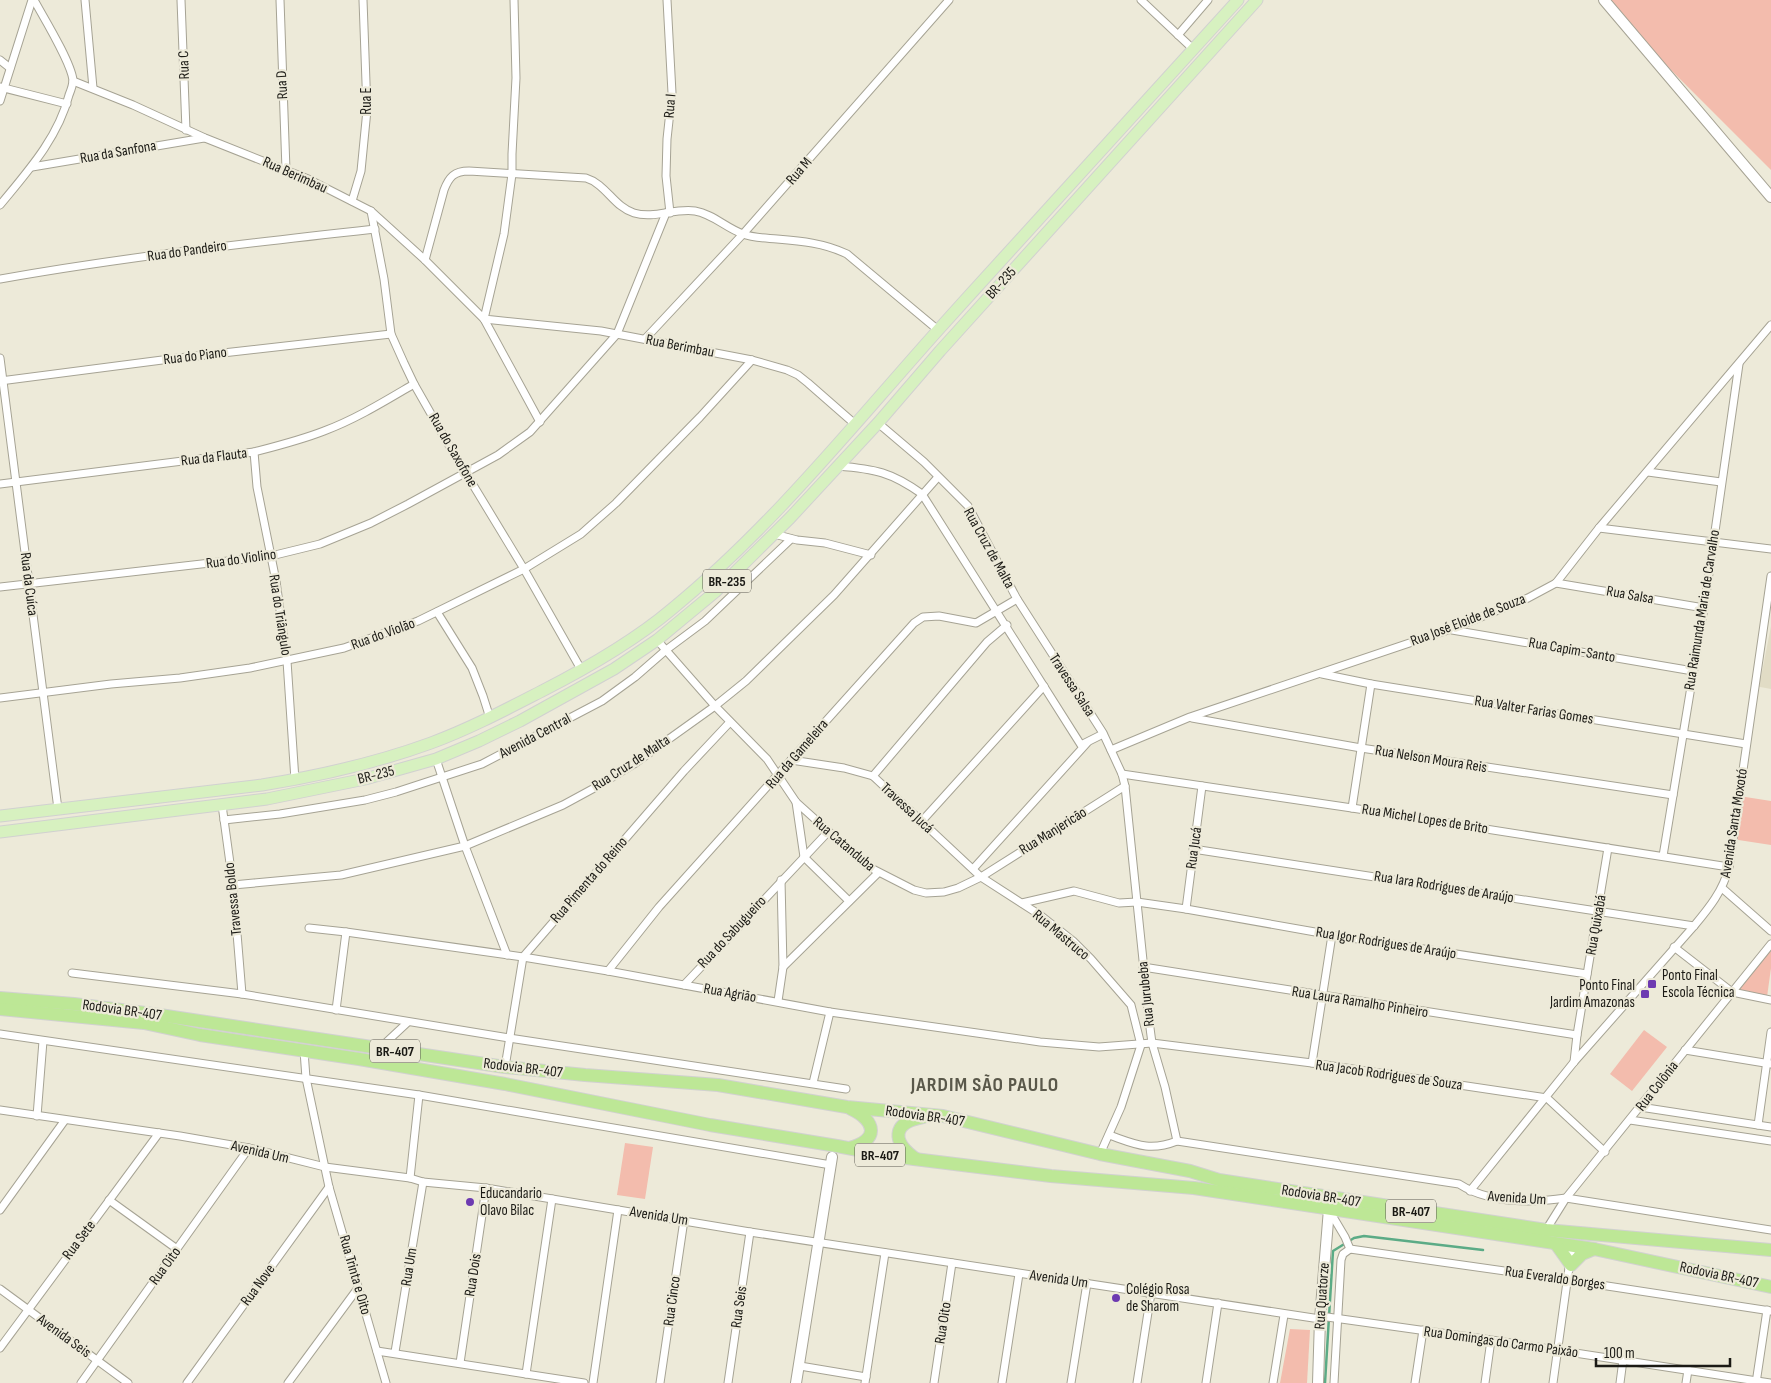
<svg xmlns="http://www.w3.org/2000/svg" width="1771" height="1383" font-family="'Sofia Sans Condensed',sans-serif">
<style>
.built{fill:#e1dcc5}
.green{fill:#f3bcad}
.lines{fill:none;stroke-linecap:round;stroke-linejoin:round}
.stream{stroke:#5bab86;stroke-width:2.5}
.street-casing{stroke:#a6a394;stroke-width:9}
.secondary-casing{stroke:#a6a394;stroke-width:12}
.primary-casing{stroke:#d1d1d0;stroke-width:13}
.highway-casing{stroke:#d1d1d0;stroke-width:14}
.street{stroke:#fff;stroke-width:7}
.secondary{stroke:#fff;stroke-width:10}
.primary{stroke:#d7f1c0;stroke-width:11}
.highway{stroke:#bde796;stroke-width:12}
.poi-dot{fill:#6d3ab1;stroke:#edead9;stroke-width:2}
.labels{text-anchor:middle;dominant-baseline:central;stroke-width:4.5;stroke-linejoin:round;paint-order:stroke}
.shield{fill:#edead9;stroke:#5a5850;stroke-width:1}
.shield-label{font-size:14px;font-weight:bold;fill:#1b1a15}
.street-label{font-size:15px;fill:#1b1a15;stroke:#edead9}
.poi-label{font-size:15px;fill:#1b1a15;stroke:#edead9;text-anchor:start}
.district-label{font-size:20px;font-weight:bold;letter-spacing:1px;fill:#5a584a;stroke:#edead9}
</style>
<rect width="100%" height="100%" fill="#edead9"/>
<path class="built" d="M1771,626v63l-16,-3 2,-9h4z"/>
<g class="green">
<path d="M1601,0h170v170z"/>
<path d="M1739,796l32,5v44l-39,-6z"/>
<path d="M1766,948l5,4v16l-4,29 -35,-6z"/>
<path d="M1644,1030l23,17 -35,44 -22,-17z"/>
<path d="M625,1143l28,4 -8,52 -28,-4z"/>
<path d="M1290,1329l20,1 -3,53h-27z"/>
</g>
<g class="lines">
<path class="stream" d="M1325,1383l8,-132 21,-13 10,-2 119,14"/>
<defs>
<g id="street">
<path d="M85,0l8,88"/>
<path d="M181,0l5,130"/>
<path d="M280,0l6,170"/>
<path d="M514,0l2,78 -4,76v20l-8,60 -20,85 117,12 151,29 35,10 11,5 10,8 48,42"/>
<path d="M667,0l5,93 -5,46 -1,37 4,37"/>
<path d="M1141,0l52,49"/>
<path d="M1178,35l30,-35"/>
<path d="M0,60l10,8"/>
<path d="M73,81l60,24 72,33 103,41 63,32 54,49 59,59 56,103"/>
<path d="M0,87l67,17"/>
<path d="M0,101l32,-101"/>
<path d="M32,167l172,-29"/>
<path d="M352,201l9,-30 6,-61 -4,-110"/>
<path d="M0,205c28,-34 58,-67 69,-110 2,-5 4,-11 4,-15 -2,-18 -29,-62 -39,-80"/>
<path d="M371,211l13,68 7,55 13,29 10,21 33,58 77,127 58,102"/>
<path d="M425,260l19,-70c5,-13 10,-19 25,-19l117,7c20,6 28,29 48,35 20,6 40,-5 61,-2 18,3 31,17 48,23 10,4 23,4 34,5 24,2 47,4 70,15l91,76"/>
<path d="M0,279c124,-22 249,-36 375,-50"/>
<path d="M645,339l98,-105 206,-234"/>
<path d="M0,358l58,451"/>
<path d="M0,381l170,-22 221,-25"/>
<path d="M878,423l46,39 44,44 49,93 86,134 19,41 3,12 25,242 2,15 13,44 12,54c-28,11 -42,3 -68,-6"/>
<path d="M254,452l3,35 19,94 11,80 8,119"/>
<path d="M838,466c37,3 53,6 84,28l159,251 22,-11"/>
<path d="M1648,472l73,10"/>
<path d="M0,484l254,-32c23,-6 47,-12 70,-21 32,-12 61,-30 90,-47"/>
<path d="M1599,528l172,21"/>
<path d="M774,534l23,6 28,3 46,12"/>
<path d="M1556,583l148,25"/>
<path d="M0,587l271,-31 49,-12 51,-21 37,-19 90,-49 32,-23 87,-98 49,-121"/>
<path d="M437,612l35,56 11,28 7,22"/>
<path d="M1452,630l241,41"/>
<path d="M657,640l58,66 52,53 29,43 71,64 47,24 12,3 18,-1 14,-4 23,-11 144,-91"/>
<path d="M1322,674l49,10 375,60"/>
<path d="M0,698l111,-14 69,-6 70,-10 94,-20 74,-27 106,-52 57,-35 35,-31 84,-86 52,-57"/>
<path d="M1192,718l169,30 312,47"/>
<path d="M1111,750l79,-33 261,-88 77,-31 28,-15 43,-55 172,-203"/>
<path d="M436,759l29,87 42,109"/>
<path d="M791,760l53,8 29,8 108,101 59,38 33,26 18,18 40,46 10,40 -20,62 -21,47"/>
<path d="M1122,774l230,34 377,59"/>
<path d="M873,776l114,-134 20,-17"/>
<path d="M796,802l8,55"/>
<path d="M222,805l11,80 9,109"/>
<path d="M1352,808l19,-124"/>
<path d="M224,820l56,-6 85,-14 31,-8 86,-28 120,-63 33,-24 31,-27 39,-29 86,-82"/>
<path d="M921,822l123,-136"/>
<path d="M1193,849l501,77"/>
<path d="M1663,856l41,-248 35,-244"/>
<path d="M804,857l45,44"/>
<path d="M973,869l114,-126"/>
<path d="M233,885l108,-10 124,-29 98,-41 35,-19 36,-22 81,-58 31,-25 88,-86 104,-118"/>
<path d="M1722,888l49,43"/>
<path d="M1022,903l52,-12 45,12 18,-1 49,7 146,26 255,39"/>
<path d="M1186,909l16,-123"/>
<path d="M309,928l37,4 177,25 85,14 222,41 210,30 59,5 53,-4 160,20 235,35 58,54"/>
<path d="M1674,947l58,45 39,8"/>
<path d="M783,967l95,-94"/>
<path d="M1143,967l434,68"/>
<path d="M608,971l51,-64 255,-284 9,-6 16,-1 37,7 41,-24"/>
<path d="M72,973l170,21 267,44 337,51"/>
<path d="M684,985l144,-153"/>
<path d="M778,1001l5,-34 -2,-87"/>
<path d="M336,1010l10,-78"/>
<path d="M0,1034l419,61 412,70"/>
<path d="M379,1049l29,-27"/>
<path d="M1685,1050l86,14"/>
<path d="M304,1051l2,27 23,109 57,196"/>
<path d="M1574,1062l3,-27 31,-187"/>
<path d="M1312,1063l20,-128"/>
<path d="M505,1067l18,-110 161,-186 46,-49"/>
<path d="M813,1083l17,-71"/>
<path d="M1640,1107l131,20"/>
<path d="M0,1110l180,26 69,12 76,19 85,11 13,4 63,6 264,44 570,87"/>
<path d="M37,1116l6,-75"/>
<path d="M1630,1120l141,21"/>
<path d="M1758,1125l13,-93"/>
<path d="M1177,1141l282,43c31,20 72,19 107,14l205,32"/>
<path d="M410,1178l9,-83"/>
<path d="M1470,1191l104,-129 120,-136c15,-18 29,-35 35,-59l42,-291"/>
<path d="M109,1200l68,49"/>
<path d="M0,1210l65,-90"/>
<path d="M1329,1210l16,27 5,12"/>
<path d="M1546,1230l20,-32 205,-254"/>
<path d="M0,1289l128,94"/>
<path d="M1320,1316l171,24 279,43"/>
<path d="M0,1348l159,-215"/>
<path d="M377,1351l207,32"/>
<path d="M395,1352l28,-170"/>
<path d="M460,1363l26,-175"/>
<path d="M800,1366l66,11"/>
<path d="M526,1374l26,-175"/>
<path d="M81,1383l168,-235"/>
<path d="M187,1383l142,-196"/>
<path d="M288,1383l70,-95"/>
<path d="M593,1383l25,-173"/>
<path d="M660,1383l24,-163"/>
<path d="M728,1383l22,-151"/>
<path d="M865,1383l20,-130"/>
<path d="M934,1383l18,-120"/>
<path d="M1002,1383l17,-109"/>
<path d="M1071,1383l16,-100"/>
<path d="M1137,1383l14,-90"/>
<path d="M1206,1383l12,-80"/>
<path d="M1273,1383l11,-68"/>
<path d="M1334,1383l7,-123 2,-6 7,-5 218,31 203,31"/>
<path d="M1415,1383l8,-53"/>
<path d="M1485,1383l6,-43"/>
<path d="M1553,1383l19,-137"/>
<path d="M1620,1383l3,-23"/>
<path d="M1686,1383l2,-13"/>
<path d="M1756,1383l11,-73"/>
</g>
<g id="secondary">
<path d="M1604,0l167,197"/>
<path d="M796,1383l36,-226"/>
<path d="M1318,1383l2,-64 9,-110"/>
</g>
<g id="primary">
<path d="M0,816l262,-31c57,-9 114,-22 169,-42 38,-14 74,-33 111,-52 45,-23 91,-49 130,-82 100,-82 181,-184 267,-280 99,-110 199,-219 299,-329"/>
<path d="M0,832l267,-33 98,-20 71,-20 43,-18 41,-20 94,-52 43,-29 58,-48 75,-74 88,-95 62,-72 317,-351"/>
</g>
<g id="highway">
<path d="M0,998l74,6 79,10 352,53 80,8 133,10 129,22 96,9 157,38 90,17 29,9 327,50 225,20"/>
<path d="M0,1009l144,14 56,12 159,24 146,25 205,41 127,21 53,10 161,20 143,12 400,61 177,38"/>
<path d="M849,1148c30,-7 28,-27 2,-39"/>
<path d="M916,1159c-24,-17 -25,-36 7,-42"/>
<path d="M1556,1244l15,21 11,-11 12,-5"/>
</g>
</defs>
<use href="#street" class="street-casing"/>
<use href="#secondary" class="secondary-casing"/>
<use href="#primary" class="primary-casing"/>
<use href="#highway" class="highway-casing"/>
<use href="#street" class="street"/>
<use href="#secondary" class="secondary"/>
<use href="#primary" class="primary"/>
<use href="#highway" class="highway"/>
</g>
<g class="poi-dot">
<rect x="1647" y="979" width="10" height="10" rx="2.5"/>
<rect x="1640" y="989" width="10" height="10" rx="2.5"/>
<circle cx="470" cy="1202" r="5"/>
<circle cx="1116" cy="1298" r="5"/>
</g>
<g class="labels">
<g class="shield">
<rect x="703" y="569.5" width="48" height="23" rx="4"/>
<rect x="370" y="1039.5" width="50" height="23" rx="4"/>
<rect x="855" y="1143.5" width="50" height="23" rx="4"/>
<rect x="1386" y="1199.5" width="50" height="23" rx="4"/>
</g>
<g class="shield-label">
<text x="727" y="581">BR-235</text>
<text x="395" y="1051">BR-407</text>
<text x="880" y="1155">BR-407</text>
<text x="1411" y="1211">BR-407</text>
</g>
<g class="street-label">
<text transform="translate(184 65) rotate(-92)">Rua C</text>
<text transform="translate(282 85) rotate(-93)">Rua D</text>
<text transform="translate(366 101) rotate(-90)">Rua E</text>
<text transform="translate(670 106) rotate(-85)">Rua I</text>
<text transform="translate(118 152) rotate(-10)">Rua da Sanfona</text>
<text transform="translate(799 171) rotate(-49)">Rua M</text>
<text transform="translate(295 175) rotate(24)">Rua Berimbau</text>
<text transform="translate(187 251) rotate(-8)">Rua do Pandeiro</text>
<text transform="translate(1001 283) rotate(-48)">BR-235</text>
<text transform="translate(680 346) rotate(11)">Rua Berimbau</text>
<text transform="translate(195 356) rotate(-7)">Rua do Piano</text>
<text transform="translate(453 450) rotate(60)">Rua do Saxofone</text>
<text transform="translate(214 457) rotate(-7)">Rua da Flauta</text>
<text transform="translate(989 548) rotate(61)">Rua Cruz de Malta</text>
<text transform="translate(241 559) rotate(-8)">Rua do Violino</text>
<text transform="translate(29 584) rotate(83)">Rua da Cuíca</text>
<text transform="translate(1630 595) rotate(10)">Rua Salsa</text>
<text transform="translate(1702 610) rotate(-81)">Rua Raimunda Maria de Carvalho</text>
<text transform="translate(280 615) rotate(81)">Rua do Triângulo</text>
<text transform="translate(1468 620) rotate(-21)">Rua José Eloide de Souza</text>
<text transform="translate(383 634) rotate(-20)">Rua do Violão</text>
<text transform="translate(1572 650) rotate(10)">Rua Capim-Santo</text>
<text transform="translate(1072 685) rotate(57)">Travessa Salsa</text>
<text transform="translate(1534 710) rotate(9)">Rua Valter Farias Gomes</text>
<text transform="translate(535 736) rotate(-28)">Avenida Central</text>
<text transform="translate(797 754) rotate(-49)">Rua da Gameleira</text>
<text transform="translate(1431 759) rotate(9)">Rua Nelson Moura Reis</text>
<text transform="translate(631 763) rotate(-33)">Rua Cruz de Malta</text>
<text transform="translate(376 775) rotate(-14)">BR-235</text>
<text transform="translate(907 808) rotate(43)">Travessa Jucá</text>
<text transform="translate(1425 819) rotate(9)">Rua Michel Lopes de Brito</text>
<text transform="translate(1734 823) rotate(-81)">Avenida Santa Moxotó</text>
<text transform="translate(1053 831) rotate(-32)">Rua Manjericão</text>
<text transform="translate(844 844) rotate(40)">Rua Catanduba</text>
<text transform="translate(1194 848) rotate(-82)">Rua Jucá</text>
<text transform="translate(589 880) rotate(-49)">Rua Pimenta do Reino</text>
<text transform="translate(1444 887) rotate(9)">Rua Iara Rodrigues de Araújo</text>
<text transform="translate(233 899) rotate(-96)">Travessa Boldo</text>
<text transform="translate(1596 925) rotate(-80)">Rua Quixabá</text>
<text transform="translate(732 932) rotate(-47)">Rua do Sabugueiro</text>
<text transform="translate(1061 935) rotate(40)">Rua Mastruco</text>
<text transform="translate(1386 943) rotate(9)">Rua Igor Rodrigues de Araújo</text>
<text transform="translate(730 993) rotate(10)">Rua Agrião</text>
<text transform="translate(1146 994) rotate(-96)">Rua Jurubeba</text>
<text transform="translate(1360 1002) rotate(9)">Rua Laura Ramalho Pinheiro</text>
<text transform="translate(122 1010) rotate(8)">Rodovia BR-407</text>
<text transform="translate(523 1068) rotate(7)">Rodovia BR-407</text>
<text transform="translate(1389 1075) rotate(8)">Rua Jacob Rodrigues de Souza</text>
<text transform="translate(1657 1086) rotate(-52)">Rua Colônia</text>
<text transform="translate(925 1116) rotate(8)">Rodovia BR-407</text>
<text transform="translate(260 1152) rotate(13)">Avenida Um</text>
<text transform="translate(1321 1196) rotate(9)">Rodovia BR-407</text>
<text transform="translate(1517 1198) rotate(4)">Avenida Um</text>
<text transform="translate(659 1216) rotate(9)">Avenida Um</text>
<text transform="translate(79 1240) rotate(-53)">Rua Sete</text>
<text transform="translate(165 1266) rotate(-54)">Rua Oito</text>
<text transform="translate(409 1267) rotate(-81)">Rua Um</text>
<text transform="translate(355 1275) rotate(74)">Rua Trinta e Oito</text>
<text transform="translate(473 1275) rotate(-81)">Rua Dois</text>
<text transform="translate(1719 1275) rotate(12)">Rodovia BR-407</text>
<text transform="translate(1555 1278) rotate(8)">Rua Everaldo Borges</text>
<text transform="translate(1059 1279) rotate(8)">Avenida Um</text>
<text transform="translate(258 1285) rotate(-54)">Rua Nove</text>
<text transform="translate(1322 1296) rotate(-86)">Rua Quatorze</text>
<text transform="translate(672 1301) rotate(-82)">Rua Cinco</text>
<text transform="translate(739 1307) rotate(-82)">Rua Seis</text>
<text transform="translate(943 1323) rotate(-81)">Rua Oito</text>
<text transform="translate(64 1336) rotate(36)">Avenida Seis</text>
<text transform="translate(1501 1342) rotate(8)">Rua Domingas do Carmo Paixão</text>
</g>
<g class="poi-label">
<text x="1662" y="975">Ponto Final<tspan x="1662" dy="17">Escola Técnica</tspan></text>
<text x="1635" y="985" text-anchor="end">Ponto Final<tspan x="1635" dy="17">Jardim Amazonas</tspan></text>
<text x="480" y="1193">Educandario<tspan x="480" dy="17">Olavo Bilac</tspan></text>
<text x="1126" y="1289">Colégio Rosa<tspan x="1126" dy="17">de Sharom</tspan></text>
</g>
<g class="district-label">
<text x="985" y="1085">JARDIM SÃO PAULO</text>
</g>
</g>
<path d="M1596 1358v8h134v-8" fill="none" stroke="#1b1a15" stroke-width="2.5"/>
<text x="1604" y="1358" font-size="15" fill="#1b1a15" stroke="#edead9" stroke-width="4" paint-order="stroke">100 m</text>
</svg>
